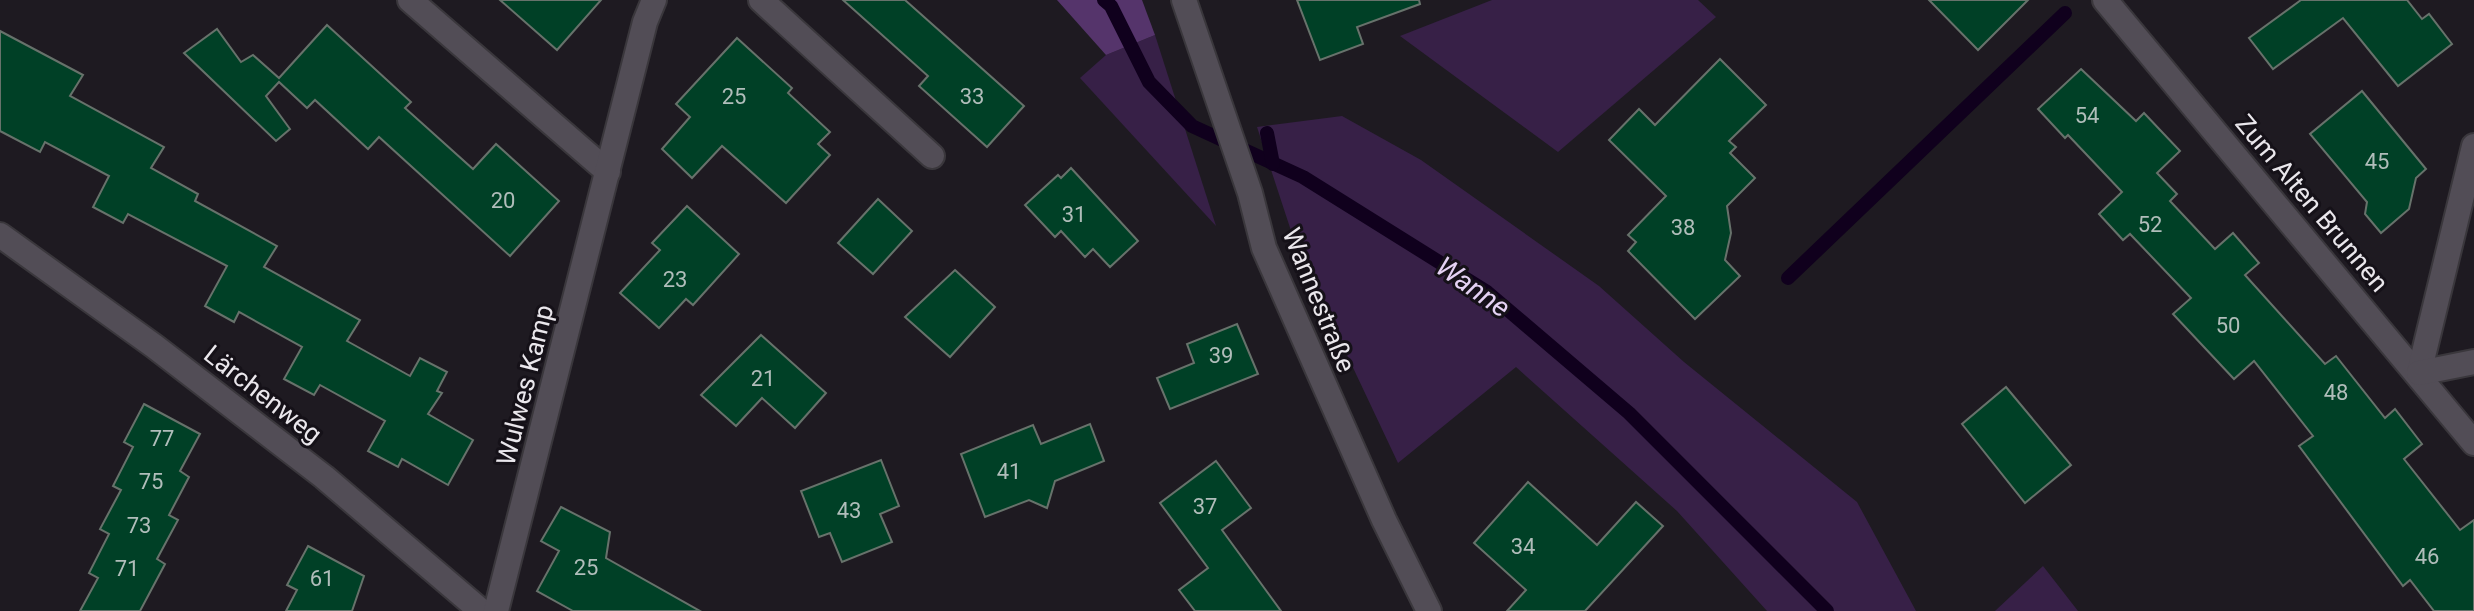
<svg xmlns="http://www.w3.org/2000/svg" width="2474" height="611" font-family="Roboto,sans-serif">
<style>
.green{fill:#372047}
.forest{fill:#55346b}
.lines{fill:none;stroke-linecap:round;stroke-linejoin:round}
.stream{stroke:#10001d;stroke-width:14}
.building{fill:#004026;stroke:#67726b;stroke-width:2}
.minor-casing{stroke:#3a373c;stroke-width:28}
.minor{stroke:#524d56;stroke-width:24}
.labels{text-anchor:middle;dominant-baseline:central;stroke-width:6;stroke-linejoin:round;paint-order:stroke}
.number-label{font-size:22px;fill:#b0bdba}
.street-label{font-size:26px;fill:#eae7ec;stroke:#151118}
.water-label{font-size:28px;font-style:italic;fill:#e5d2f4;stroke:#151118}
</style>
<rect width="100%" height="100%" fill="#1e1a21"/>
<g class="green">
<path d="M1492,0h206l18,17 -158,135 -158,-116z"/>
<path d="M1155,35l61,191 -136,-148 26,-23z"/>
<path d="M1342,116l79,44 178,126 85,76 173,140 59,109h-149l-90,-100 -161,-144 -118,96 -101,-214 -40,-122z"/>
<path d="M2043,566l35,45h-83z"/>
</g>
<path class="forest" d="M1057,0h85l13,35 -49,20z"/>
<g class="lines">
<g class="stream">
<path d="M1104,0l7,6 38,76 43,44 111,51 184,115 142,121 198,198"/>
<path d="M1267,133l6,31"/>
<path d="M1788,278l277,-265"/>
</g>
</g>
<g class="building">
<path d="M500,0h101l-44,50z"/>
<path d="M843,0h62l119,106 -37,41 -68,-61 9,-10z"/>
<path d="M1297,0h122l1,4 -63,23 6,17 -43,16z"/>
<path d="M1929,0h99l-50,50z"/>
<path d="M2301,0h106l15,19 7,-5 23,30 -54,42 -55,-68 -70,51 -24,-31z"/>
<path d="M327,25l84,77 -6,6 68,61 23,-25 63,57 -49,55 -131,-119 -11,12 -53,-49 -8,8 -28,-26 -13,14 24,33 -14,12 -92,-88 33,-24 24,33 12,-7 26,23z"/>
<path d="M0,31l83,44 -13,21 94,51 -13,21 47,26 -3,7 82,45 -13,21 96,53 -13,21 63,35 10,-18 27,14 -10,19 5,2 -14,21 45,26 -25,45 -46,-26 -4,8 -30,-16 17,-30 -65,-36 -6,10 -30,-16 18,-32 -63,-35 -5,10 -29,-16 22,-40 -99,-52 -5,9 -30,-16 16,-31 -64,-34 -5,10 -40,-21z"/>
<path d="M737,38l55,50 -4,5 42,39 -12,12 12,11 -44,48 -64,-57 -30,32 -30,-29 28,-32 -14,-13z"/>
<path d="M1720,59l46,46 -37,36 7,6 -6,6 25,25 -28,28 4,27 -6,27 15,16 -45,43 -67,-68 8,-9 -8,-7 38,-39 -57,-56 30,-31 16,16z"/>
<path d="M2081,69l55,52 8,-8 36,38 -23,22 20,21 -7,7 45,48 18,-16 26,30 -14,12 80,89 11,-8 49,62 10,-9 27,35 -18,15 56,71 14,-10v91h-40l-24,-31 -7,6 -104,-140 14,-10 -59,-75 -20,18 -61,-65 18,-16 -61,-64 -7,6 -24,-26 23,-22 -54,-57 -3,3 -27,-29z"/>
<path d="M2362,91l64,78 -10,9 -7,31 -28,24 -16,-19 2,-12 -57,-68z"/>
<path d="M1071,168l67,73 -28,26 -17,-18 -8,8 -24,-26 -6,6 -30,-32 33,-30 3,3z"/>
<path d="M878,199l34,32 -39,43 -35,-31z"/>
<path d="M687,206l52,48 -46,51 -7,-6 -27,29 -39,-35 40,-43 -8,-7z"/>
<path d="M955,270l40,37 -45,50 -45,-40z"/>
<path d="M1237,324l21,50 -88,35 -13,-31 37,-15 -7,-19z"/>
<path d="M761,335l65,58 -31,35 -33,-30 -26,28 -35,-31z"/>
<path d="M2006,387l65,78 -46,38 -63,-79z"/>
<path d="M144,404l56,30 -20,37 9,6 -20,38 9,5 -21,39 8,5 -25,47h-60l18,-33 -9,-5 20,-39 -9,-5 21,-39 -8,-4 20,-39 -9,-5z"/>
<path d="M1090,424l14,37 -49,20 -8,27 -18,-8 -44,17 -24,-63 72,-29 8,19z"/>
<path d="M881,460l18,46 -19,8 12,28 -50,20 -12,-29 -11,4 -18,-46z"/>
<path d="M1216,461l35,47 -29,22 59,81h-86l-16,-21 29,-22 -48,-65z"/>
<path d="M1528,482l69,63 39,-43 27,24 -78,85h-78l19,-21 -52,-47z"/>
<path d="M561,507l49,25 -4,26 94,53h-127l-36,-20 22,-40 -18,-10z"/>
<path d="M308,546l56,30 -12,35h-66l11,-21 -10,-5z"/>
</g>
<g class="lines">
<defs>
<g id="minor">
<path d="M410,0l198,172"/>
<path d="M761,0l171,156"/>
<path d="M1184,0l66,193 14,55 120,272 45,91"/>
<path d="M2105,0l369,443"/>
<path d="M0,235l154,111 170,131 157,134"/>
<path d="M2419,373l55,-227"/>
<path d="M2419,373l55,-11"/>
<path d="M496,611l149,-589 9,-22"/>
</g>
</defs>
<use href="#minor" class="minor-casing"/>
<use href="#minor" class="minor"/>
</g>
<g class="labels">
<g class="number-label">
<text x="734" y="96">25</text>
<text x="972" y="96">33</text>
<text x="2087" y="115">54</text>
<text x="2377" y="161">45</text>
<text x="503" y="200">20</text>
<text x="1074" y="214">31</text>
<text x="2150" y="224">52</text>
<text x="1683" y="227">38</text>
<text x="675" y="279">23</text>
<text x="2228" y="325">50</text>
<text x="1221" y="355">39</text>
<text x="763" y="378">21</text>
<text x="2336" y="392">48</text>
<text x="162" y="438">77</text>
<text x="1009" y="471">41</text>
<text x="151" y="481">75</text>
<text x="1205" y="506">37</text>
<text x="849" y="510">43</text>
<text x="139" y="525">73</text>
<text x="1523" y="546">34</text>
<text x="2427" y="556">46</text>
<text x="586" y="567">25</text>
<text x="127" y="568">71</text>
<text x="322" y="578">61</text>
</g>
<g class="street-label">
<text transform="translate(2312 203) rotate(50)">Zum Alten Brunnen</text>
<text transform="translate(1319 300) rotate(68)">Wannestraße</text>
<text transform="translate(525 385) rotate(-76)">Wulwes Kamp</text>
<text transform="translate(263 394) rotate(38)">Lärchenweg</text>
</g>
<g class="water-label">
<text transform="translate(1473 287) rotate(35)">Wanne</text>
</g>
</g>
</svg>
